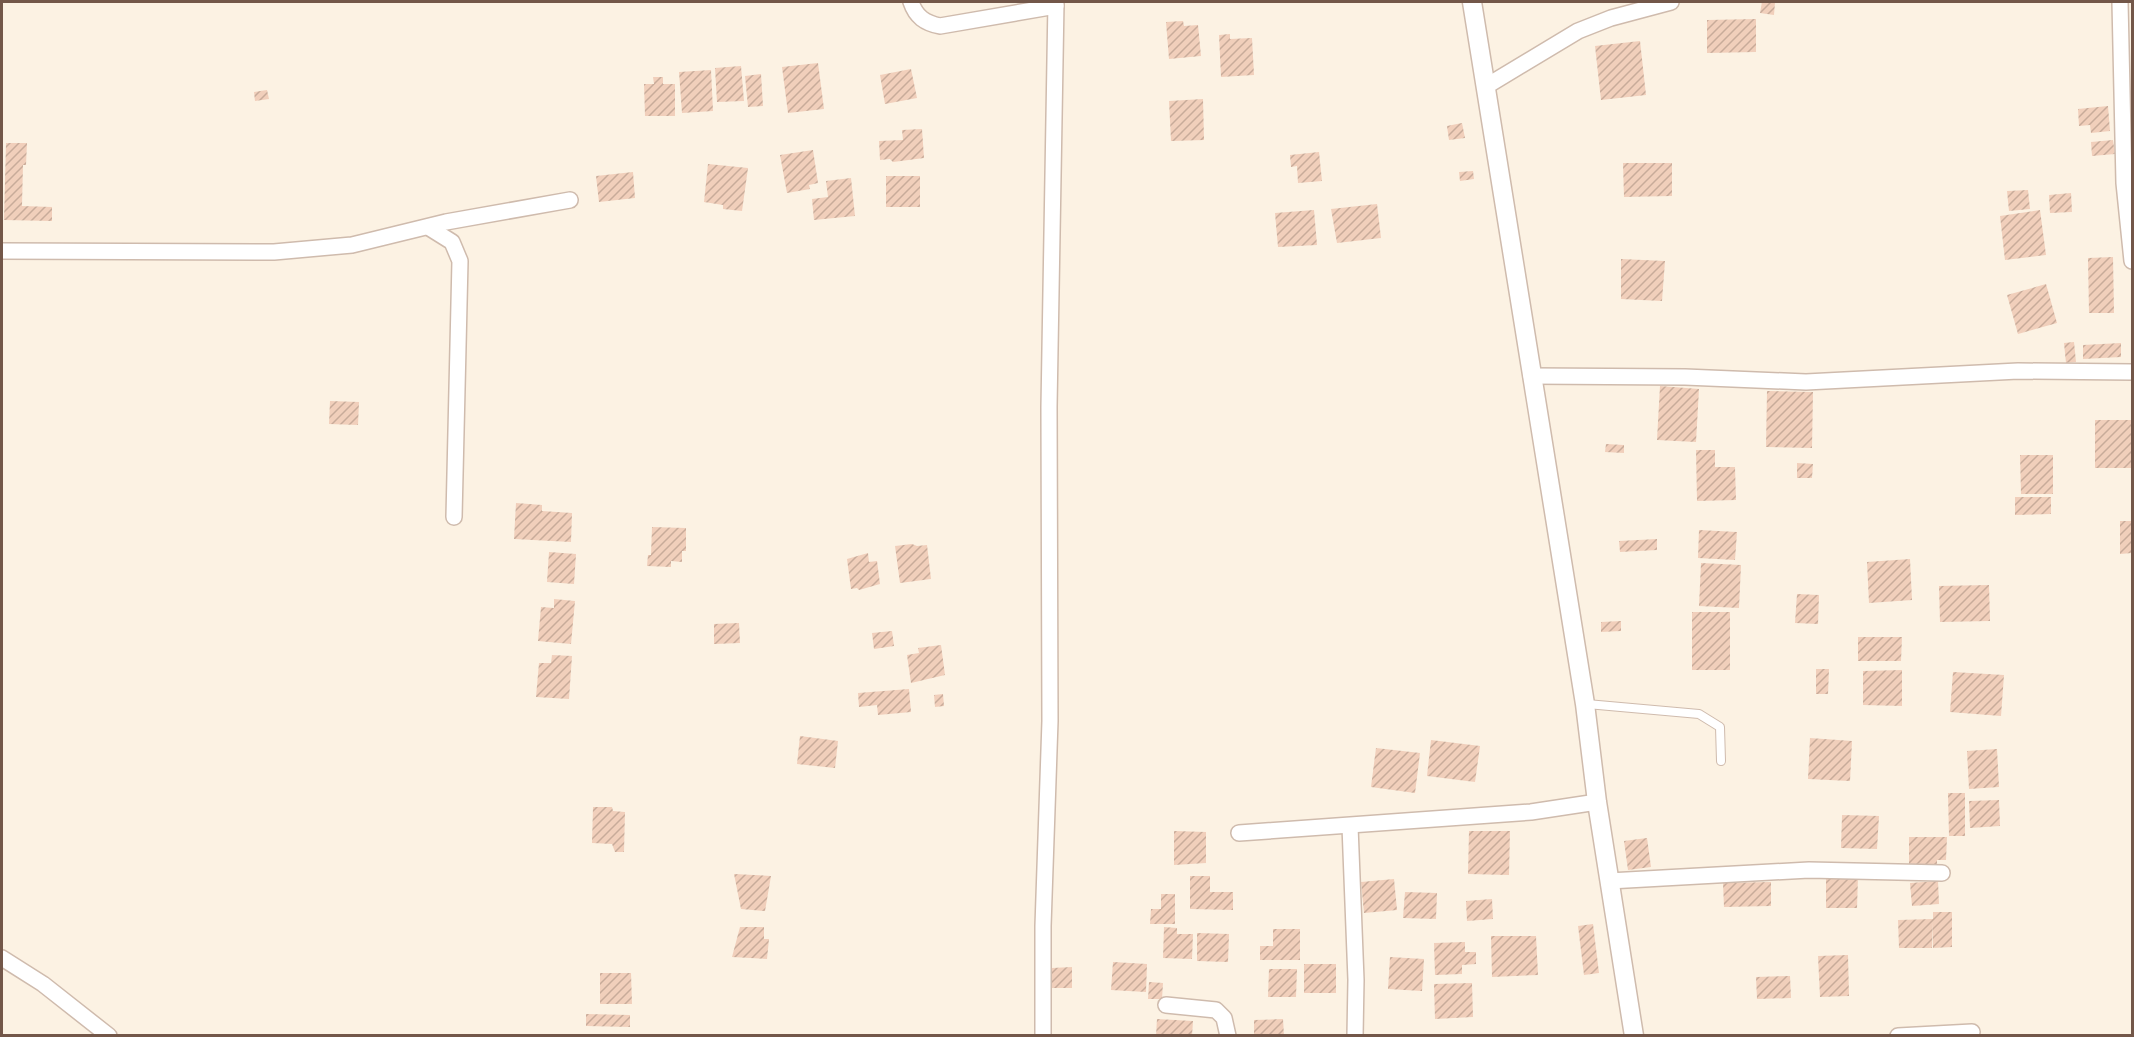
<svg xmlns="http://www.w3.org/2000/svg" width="2134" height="1037" font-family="'Fira Sans',sans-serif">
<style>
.building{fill:url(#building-hatch)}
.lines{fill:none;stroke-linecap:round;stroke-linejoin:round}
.service-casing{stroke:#cfbbad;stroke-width:10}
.minor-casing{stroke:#cfbbad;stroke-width:18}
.tertiary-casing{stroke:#cfbbad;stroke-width:21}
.service{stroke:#fff;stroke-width:8}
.minor{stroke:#fff;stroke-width:15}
.tertiary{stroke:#fff;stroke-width:18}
</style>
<defs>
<pattern id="building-hatch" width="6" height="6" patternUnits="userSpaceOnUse" patternTransform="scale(1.5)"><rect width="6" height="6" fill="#f1cfbb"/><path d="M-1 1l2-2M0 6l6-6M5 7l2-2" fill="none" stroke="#c8ab9a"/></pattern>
</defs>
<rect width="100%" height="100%" fill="#fcf2e3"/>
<g class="building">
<path d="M1762,2h13l-1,13 -14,-2z"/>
<path d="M1756,19v33l-49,1v-33z"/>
<path d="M1183,21l1,5 14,-1 3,31 -32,3 -3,-37z"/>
<path d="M1230,34v5l22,-1 2,37 -33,2 -2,-42z"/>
<path d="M1640,41l6,54 -45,5 -6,-54z"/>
<path d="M818,63l6,46 -36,4 -6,-46z"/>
<path d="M741,66l3,35 -27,1 -2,-34z"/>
<path d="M911,69l6,29 -32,6 -5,-29z"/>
<path d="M711,70l2,41 -31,2 -3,-41z"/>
<path d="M761,74l2,32 -15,1 -3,-31z"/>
<path d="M653,77h10v7h12v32h-30l-1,-32h10z"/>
<path d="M267,90l2,9 -14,2 -1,-9z"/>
<path d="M1203,99l1,41 -33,1 -2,-40z"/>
<path d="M2108,106l2,25 -19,2 -1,-8 -11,1 -1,-17z"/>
<path d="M1462,123l3,15 -16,2 -2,-14z"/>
<path d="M922,129l2,29 -31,4 -3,-3 -10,1 -1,-19 24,-1 -1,-10z"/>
<path d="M2113,140l2,14 -23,2 -1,-14z"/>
<path d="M6,143h21l-1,22h-3l-1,41 30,1v14l-48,-1z"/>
<path d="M813,150l5,33 -9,2 1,4 -23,4 -7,-38z"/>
<path d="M1319,152l3,29 -24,2 -1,-17 -6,1 -1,-12z"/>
<path d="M1623,163h49v33l-48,1z"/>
<path d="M708,164l40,4 -6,43 -19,-2v-4l-19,-3z"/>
<path d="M1473,171l1,8 -14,2 -1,-9z"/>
<path d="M633,172l2,26 -36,4 -3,-26z"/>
<rect x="886" y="176" width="34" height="31"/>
<path d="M851,178l4,38 -41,4 -2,-21 16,-2 -2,-16z"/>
<path d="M2028,190l2,19 -21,2 -2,-20z"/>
<path d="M2071,193l1,19 -22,1 -1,-18z"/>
<path d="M1377,204l4,34 -44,5 -6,-34z"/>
<path d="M1314,210l3,35 -39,2 -3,-34z"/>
<path d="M2040,210l6,45 -41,5 -5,-44z"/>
<path d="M2113,257l1,56h-25l-1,-55z"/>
<path d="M1621,259l44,2 -3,40 -41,-2z"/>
<path d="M2046,284l11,39 -39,11 -11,-39z"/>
<path d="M2074,342l2,20 -10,1 -2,-20z"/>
<path d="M2121,343v14l-38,2v-14z"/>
<path d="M1660,386l39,3 -3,53 -39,-2z"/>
<path d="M1767,391l46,1 -1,56 -46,-1z"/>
<path d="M330,401l29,1 -1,23 -29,-1z"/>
<rect x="2095" y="420" width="37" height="48"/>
<path d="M1606,444l18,1v8l-19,-1z"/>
<path d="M1696,450h19v17h20l1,33 -39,1z"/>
<path d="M2020,455h33v39h-32z"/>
<path d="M1797,463l16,1 -1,14h-15z"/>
<path d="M2015,497h36v17l-36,1z"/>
<path d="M516,503l26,2v6l30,2 -1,29 -57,-3z"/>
<path d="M2120,521h12v32l-12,1z"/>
<path d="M652,527l34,1v23h-4v11l-11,-1v6l-24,-1 1,-11h3z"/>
<path d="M1699,530l38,2 -2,28 -37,-2z"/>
<path d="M1657,539v11l-37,2 -1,-11z"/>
<path d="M912,544l5,2 10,-1 4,34 -31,4 -5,-37z"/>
<path d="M549,552l27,2 -2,30 -27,-2z"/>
<path d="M868,553l1,9 8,-1 3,23 -21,6 -2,-2 -6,1 -4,-30z"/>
<path d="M1910,559l2,41 -43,3 -2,-41z"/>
<path d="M1701,563l40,2 -2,43 -40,-2z"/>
<path d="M1989,585l1,36 -50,1 -1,-36z"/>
<path d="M1797,594l22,1 -1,29 -23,-1z"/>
<path d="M554,599l21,2 -4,43 -33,-3 3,-34 13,1z"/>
<rect x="1692" y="612" width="38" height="58"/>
<path d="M1621,621v10l-20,1v-10z"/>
<path d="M739,623l1,20 -26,1v-20z"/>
<path d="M892,631l2,15 -20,3 -2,-16z"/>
<path d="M1858,637h44l-1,24h-43z"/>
<path d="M941,645l4,30 -34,8 -4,-28 12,-2 -1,-5z"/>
<path d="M552,655l20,1 -3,43 -33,-2 3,-34h12z"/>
<path d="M1816,669h13l-1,25h-12z"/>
<path d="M1902,670v36l-39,-1v-34z"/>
<path d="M1953,672l51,3 -3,41 -51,-4z"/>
<path d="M909,689l2,23 -33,3 -1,-10 -18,2 -1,-14z"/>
<path d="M943,694l1,12 -9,1 -1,-12z"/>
<path d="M800,736l38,5 -3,27 -38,-4z"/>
<path d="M1810,738l42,3 -2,40 -42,-2z"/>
<path d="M1431,740l49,6 -5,36 -48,-6z"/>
<path d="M1376,748l44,5 -5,40 -44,-6z"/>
<path d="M1997,749l2,38 -30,2 -2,-38z"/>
<path d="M1948,793h17v43h-16z"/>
<path d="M1999,800l1,26 -30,2 -1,-27z"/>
<path d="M593,807h19l1,4 12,1 -1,40h-9l-3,-8 -20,-1z"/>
<path d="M1842,815l37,1 -2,33 -36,-1z"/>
<path d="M1174,831l32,1v31l-32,2z"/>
<path d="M1469,831h41l-1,44 -41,-1z"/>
<path d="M1909,837h38l-1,23h-9v6h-28z"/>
<path d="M1647,838l4,29 -23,3 -4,-29z"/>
<path d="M734,874l37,2 -6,35 -24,-2z"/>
<path d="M1190,876h20v16h23v18l-43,-1z"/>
<path d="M1826,877h32l-1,31h-31z"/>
<path d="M1394,879l3,31 -33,3 -3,-31z"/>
<path d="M1938,881l1,23 -27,2 -2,-23z"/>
<path d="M1771,882v24l-47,1 -1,-24z"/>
<path d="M1405,892l32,1 -1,26 -33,-1z"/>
<path d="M1161,894h14v30h-25l1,-15h10z"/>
<path d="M1492,899l1,20 -26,2 -1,-20z"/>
<path d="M1933,912h19v35l-19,1 -1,-26v26h-33l-1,-28 35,-1z"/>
<path d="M1593,924l6,49 -15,2 -6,-49z"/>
<path d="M740,927h24v12h5l-2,20 -35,-2z"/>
<path d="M1164,927l13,1v6h16l-1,25 -29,-1z"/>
<path d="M1273,929h27v31h-40v-14h13z"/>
<path d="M1197,933l32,1 -1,28 -31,-1z"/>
<path d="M1491,936h45l2,39 -46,2z"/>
<path d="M1465,942v10h11v12l-14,1v9l-27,1 -1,-32z"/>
<path d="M1848,955l1,41 -29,1 -2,-41z"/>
<path d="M1390,957l34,2 -2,32 -34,-2z"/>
<path d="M1113,962l34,2 -1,28 -35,-2z"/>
<rect x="1304" y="964" width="32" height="29"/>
<path d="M1072,967v21h-20v-20z"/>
<path d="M1269,969h28l-1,28h-28z"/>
<path d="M600,973h31l1,31h-32z"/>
<path d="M1790,976l1,22 -34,1 -1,-22z"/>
<path d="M1149,982l14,1 -1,16h-14z"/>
<path d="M1472,983l1,34 -38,2 -1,-35z"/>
<path d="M586,1014l44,1v12l-44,-1z"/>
<path d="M1157,1019l36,2 -1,15h-36z"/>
<path d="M1283,1019l1,17h-30v-16z"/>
</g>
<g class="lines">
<defs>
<path id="service" d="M1587,704l112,10 21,13 1,34"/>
<g id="minor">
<path d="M911,2c5,15 14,21 29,24l116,-20"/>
<path d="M2120,2l4,181 8,78"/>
<path d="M1485,87l93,-56 33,-13 60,-16"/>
<path d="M428,227l24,15 8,19 -6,256"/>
<path d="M2,251l272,1 78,-7 94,-23 124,-22"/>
<path d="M1531,376l154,1 121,5 212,-11 114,1"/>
<path d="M1350,826l6,154 -1,56"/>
<path d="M1239,833l292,-21 66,-10"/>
<path d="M1609,881l200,-11 133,3"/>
<path d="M2,958l41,26 66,52"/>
<path d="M1166,1005l50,5 8,8 4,18"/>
<path d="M1043,1036v-110l7,-205 -1,-314 7,-405"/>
<path d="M1898,1036l74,-4"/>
</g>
<path id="tertiary" d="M1472,2l113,702 12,98 37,234"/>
</defs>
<use href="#service" class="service-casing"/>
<use href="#minor" class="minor-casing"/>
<use href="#tertiary" class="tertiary-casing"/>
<use href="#service" class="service"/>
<use href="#minor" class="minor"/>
<use href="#tertiary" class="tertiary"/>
</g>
<rect width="2134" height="1037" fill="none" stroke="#735749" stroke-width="6"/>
</svg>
